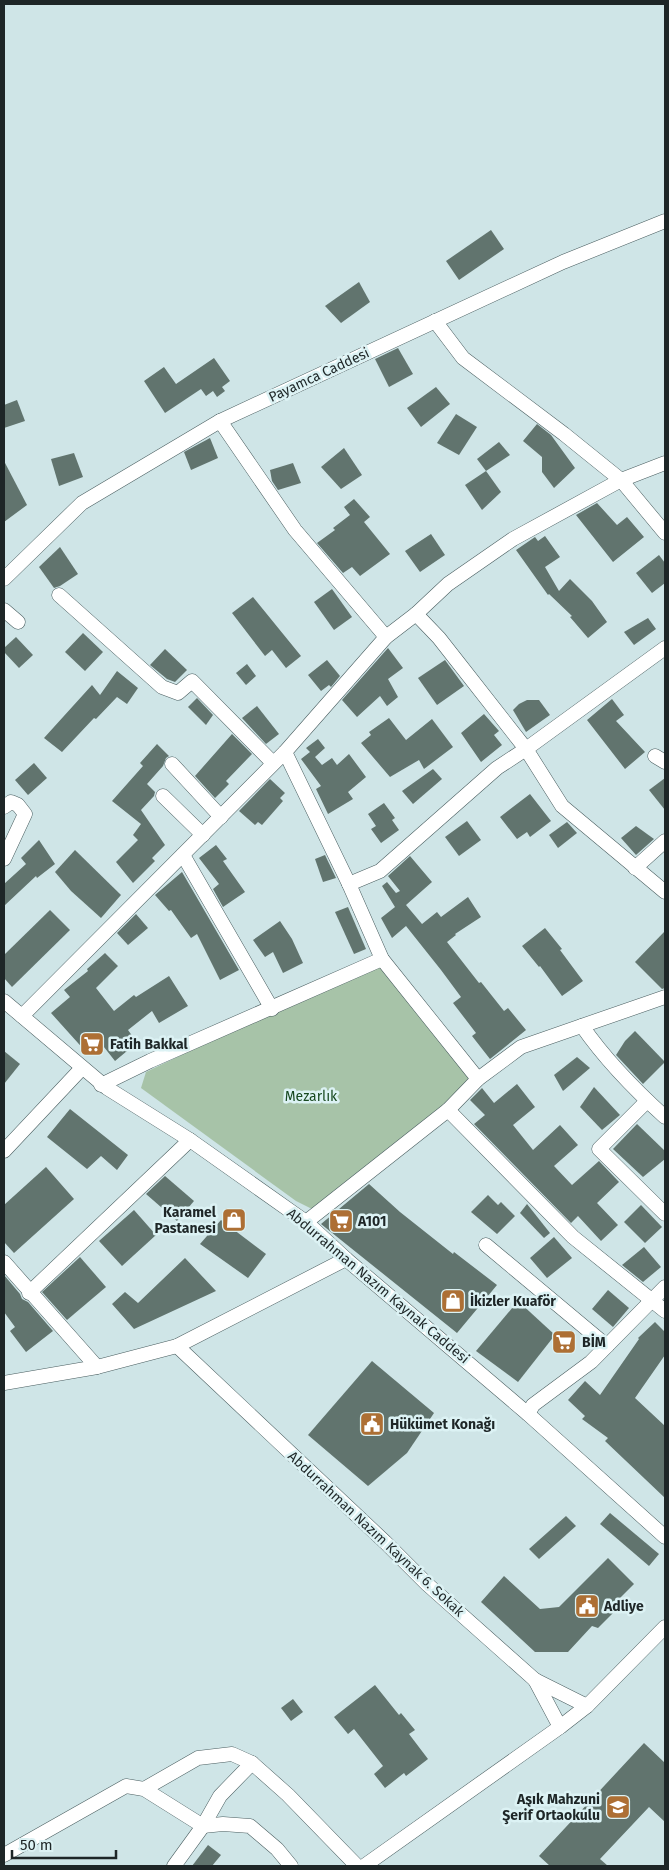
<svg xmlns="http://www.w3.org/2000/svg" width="669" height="1870" font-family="'Fira Sans',sans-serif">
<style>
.green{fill:#a7c3a8}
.building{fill:#61746e}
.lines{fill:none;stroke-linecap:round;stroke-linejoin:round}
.minor-casing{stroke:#4a5e60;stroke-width:15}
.minor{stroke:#fff;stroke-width:14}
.labels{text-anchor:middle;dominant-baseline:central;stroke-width:5;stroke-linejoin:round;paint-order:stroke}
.street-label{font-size:14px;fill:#1e2627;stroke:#dcf2f4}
.poi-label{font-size:14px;font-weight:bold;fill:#1e2627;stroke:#dcf2f4;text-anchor:start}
.park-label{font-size:14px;fill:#184920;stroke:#dcf2f4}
</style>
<rect width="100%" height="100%" fill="#cfe5e7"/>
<path class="green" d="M382,959l96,120 -164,131 -18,-9 -155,-113 5,-16z"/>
<g class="building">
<path d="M491,230l13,19 -45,31 -13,-19z"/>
<path d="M359,282l11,20 -29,21 -16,-17z"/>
<path d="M398,348l15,26 -24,13 -14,-28z"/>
<path d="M214,358l16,23 -8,6 3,4 -8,6 -4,-6 -7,5 -5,-7 -36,24 -21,-32 20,-14 12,17z"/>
<path d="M436,387l14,17 -29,23 -14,-19z"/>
<path d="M17,400l8,21 -21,7v-23z"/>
<path d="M456,414l21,13 -18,28 -22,-12z"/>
<path d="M537,424l14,11 24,33 -21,20 -12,-16v-15l-19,-16z"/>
<path d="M210,438l8,20 -27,12 -7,-18z"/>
<path d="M499,442l11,13 -24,16 -9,-12z"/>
<path d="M344,448l18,27 -21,14 -20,-22z"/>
<path d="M74,453l9,24 -24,9 -8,-27z"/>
<path d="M4,461l23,44 -23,17z"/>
<path d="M293,463l8,20 -23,7 -6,-9 -2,-11z"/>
<path d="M486,471l15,21 -19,18 -17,-25z"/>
<path d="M354,499l16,18 -6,5 26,32 -30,22 -8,-9 -9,6 -26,-30 18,-13 -2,-2 17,-13 -6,-8z"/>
<path d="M597,503l20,22 10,-8 17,20 -31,25 -37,-47z"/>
<path d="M431,534l14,21 -25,17 -15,-21z"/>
<path d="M545,536l15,21 -15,10 14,24 11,-12 22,22 15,21 -19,16 -18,-21 2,-1 -23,-22 -1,1 -32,-45 19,-13 3,4z"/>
<path d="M60,547l18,27 -18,12 -6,2 -15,-21z"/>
<path d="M659,555l6,8v20l-13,10 -16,-20z"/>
<path d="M332,589l20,28 -18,13 -20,-28z"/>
<path d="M253,597l48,59 -15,12 -14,-18 -7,6 -33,-43z"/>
<path d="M648,618l8,11 -22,16 -10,-13z"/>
<path d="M83,633l20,19 -18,19 -20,-19z"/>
<path d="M16,637l17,18 -14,13 -15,-16v-4z"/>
<path d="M388,648l15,20 -15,11 10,18 -11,9 -7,-10 -23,21 -15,-17z"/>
<path d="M165,649l22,21 -12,12 -8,-3 -17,-14z"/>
<path d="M327,660l13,16 -9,11 -2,-2 -8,6 -13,-16z"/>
<path d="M445,660l19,26 -27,19 -19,-27z"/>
<path d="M247,664l9,12 -10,9 -10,-12z"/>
<path d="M117,671l21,17 -11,16 -10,-7 -21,22 -2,-1 -32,34 -18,-14 48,-53 8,10z"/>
<path d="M197,698l16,17 -7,10 -18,-18z"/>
<path d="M612,699l12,16 -8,6 29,31 -20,17 -38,-49z"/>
<path d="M527,700h12l11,15 -24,17 -13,-22 6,-6z"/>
<path d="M257,706l22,28 -13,10 -24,-26z"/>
<path d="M484,714l15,17 -5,4 8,10 -21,17 -20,-29z"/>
<path d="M389,718l17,22 26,-21 21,28 -29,22 -5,-9 -29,17 -29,-34 10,-8 -2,-3z"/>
<path d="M232,734l20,20 -26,27 3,3 -14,14 -20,-22z"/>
<path d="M318,739l7,9 -10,9 7,8 10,-7 5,7 12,-11 17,23 -18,15 5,7 -25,15 -12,-25 5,-3 -20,-27 9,-7 -4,-4z"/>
<path d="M157,744l12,12 -3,2 -3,8 -16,18 8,8 -1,4 -13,14 24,35 -13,13 3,3 -22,22 -17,-21 22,-22 -5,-5 8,-11 -29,-23 31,-35 -3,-3z"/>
<path d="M34,763l13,15 -19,17 -13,-15z"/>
<path d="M433,769l9,10 -29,25 -11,-13z"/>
<path d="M665,778v32l-16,-20z"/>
<path d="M270,779l15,14 -5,5 3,3 -21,24 -4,-3 -3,3 -16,-14z"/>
<path d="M530,794l21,27 -21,16 -3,-5 -10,7 -17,-22z"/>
<path d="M384,803l11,15 -3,2 7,10 -18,13 -10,-14 5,-3 -8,-12z"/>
<path d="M467,821l14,19 -22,16 -14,-19z"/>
<path d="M567,822l10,11 -19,15 -9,-13z"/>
<path d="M636,826l18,13 -18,16 -15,-17z"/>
<path d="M39,840l16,24 -18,14 -1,-2 -32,30v-22l22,-20 -5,-6z"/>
<path d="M216,845l11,14 -4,2 22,31 -22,15 -10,-18 6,-5 -20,-26z"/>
<path d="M75,850l46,45 -20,23 -30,-27 -16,-19z"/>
<path d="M325,855l11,23 -13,4 -8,-23z"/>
<path d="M410,856l22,26 -26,23 16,19 15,-12 4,5 27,-20 13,20 -26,17 1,1 -9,7 32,41 2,-1 23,29 4,-3 18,22 -36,29 -18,-23 4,-3 -23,-30 8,-6 -20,-27 -35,-44 -14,12 -11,-20 14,-11 -13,-21 5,-4 9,11 4,-2 -12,-15z"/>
<path d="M182,872l57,98 -19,10 -23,-46 -6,4 -20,-28 -2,1 -14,-16z"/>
<path d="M348,907l18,42 -12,5 -19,-42z"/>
<path d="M50,910l20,20 -58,57 -8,-9v-23z"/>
<path d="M136,914l12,14 -20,17 -11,-12z"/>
<path d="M280,921l12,18 11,24 -20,10 -10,-21 -8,5 -12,-17z"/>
<path d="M545,928l17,21 -2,1 23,31 -21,15 -22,-30 -1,1 -17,-21z"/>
<path d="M665,931v57l-3,1 -27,-27z"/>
<path d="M105,953l13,13 -22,22 18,23 20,-16 2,2 33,-21 19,30 -29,17 -7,-12 -24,19 5,7 -10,8 4,6 -12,10 -15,-19 -13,11 -36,-40 19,-16 -6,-7 24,-19 -1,-2z"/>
<path d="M635,1031l30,31 -22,22 -27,-29 9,-14z"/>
<path d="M4,1051l16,13 -16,20z"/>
<path d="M577,1057l13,11 -27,23 -9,-16z"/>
<path d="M517,1084l18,23 -22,18 20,25 27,-25 18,20 -24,21 18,19 27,-24 20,21 -22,21 21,22 -17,16 -23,-25 -7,7 -97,-99 11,-9 -15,-15 12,-12 12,15z"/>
<path d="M594,1087l26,28 -18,15 -22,-23z"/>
<path d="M70,1109l58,46 -11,15 -16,-14 -14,13 -40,-32z"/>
<path d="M637,1124l28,27v8l-22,18 -30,-28z"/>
<path d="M46,1167l28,32 -60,54 -10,-11v-37z"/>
<path d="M165,1176l29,25 -17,20 -31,-27z"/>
<path d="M369,1184l31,28 53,42 1,-2 43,33 -40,48 -136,-109z"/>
<path d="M488,1195l10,10 3,-3 14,14 -18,18 -26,-22z"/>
<path d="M527,1204l23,29 -6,5 -24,-25z"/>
<path d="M641,1205l21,22 -17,16 -21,-21z"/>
<path d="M134,1210l22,25 -34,31 -23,-25z"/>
<path d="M221,1220l45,34 -18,24 -48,-34z"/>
<path d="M554,1237l18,21 -25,20 -17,-20z"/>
<path d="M644,1247l17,20 -18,15 -21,-17z"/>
<path d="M80,1257l26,30 -39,33 -25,-28z"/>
<path d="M185,1258l31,33 -82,38 -22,-25 13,-12 13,11z"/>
<path d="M4,1275l16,19 2,5 6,3 25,29 -27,21 -16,-21 5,-4 -11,-15z"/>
<path d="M608,1290l21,18 -16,19 -21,-18z"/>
<path d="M518,1301l37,34 -37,47 -42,-31z"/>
<path d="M655,1322l10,10v23l-30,43 30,28v72l-60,-57 3,-3 -26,-19 3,-3 -17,-16 17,-19 15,14 39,-56 -1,-1z"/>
<path d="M372,1361l62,52 -27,40 -39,33 -60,-51z"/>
<path d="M610,1513l49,41 -10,12 -49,-42z"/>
<path d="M566,1516l10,10 -37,33 -10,-10z"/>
<path d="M608,1558l26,26 -21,21 4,4 -19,19 -6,-2 -24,26h-33l-54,-50 23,-26 36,33 19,-2z"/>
<path d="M375,1685l24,30 2,-2 14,17 -6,4 19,25 -22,17 -2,-3 -19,15 -11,-14 9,-8 -29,-37 -6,5 -14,-17z"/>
<path d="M293,1699l10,13 -12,9 -10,-13z"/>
<path d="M644,1743l21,20v59l-16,-15 -49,52 8,7h-58l-11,-10z"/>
<path d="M208,1845l13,10 -9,11h-20z"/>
</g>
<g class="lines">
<defs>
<g id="minor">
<path d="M435,321l28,37 101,76 57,46 44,-17"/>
<path d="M220,421l75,109 91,107"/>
<path d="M4,579l78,-76 138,-82 343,-159 102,-41"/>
<path d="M59,595l103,92 16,6 14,-12 81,82"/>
<path d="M4,610l14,12"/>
<path d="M416,614l23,24 87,111 36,57 103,86"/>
<path d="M285,752l64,132 33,75 96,120"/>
<path d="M655,756l10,6"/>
<path d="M172,764l49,53"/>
<path d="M163,796l40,39"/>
<path d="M4,807l7,-5 7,3 7,9 -21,45"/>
<path d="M183,855l89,154"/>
<path d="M635,868l30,-27"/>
<path d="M349,884l31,-13 117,-103 29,-19 139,-101"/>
<path d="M4,1001l103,87 83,52 116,82 40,37 182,155 137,123"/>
<path d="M22,1016l263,-264 101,-115 30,-23 32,-30 65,-45 108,-59 44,53"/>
<path d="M582,1026c23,33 53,64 83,91"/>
<path d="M101,1085l49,-24 232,-102"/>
<path d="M647,1101l-48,48 66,65"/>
<path d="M448,1110l125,127 92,74"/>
<path d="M4,1151l78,-83"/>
<path d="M306,1222l142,-112 30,-31 43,-32 144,-50"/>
<path d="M486,1245l121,101"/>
<path d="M4,1262l93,105"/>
<path d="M29,1293l161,-153"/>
<path d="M177,1346l208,196 42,42 108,96 52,26"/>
<path d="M4,1383l93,-16 80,-21 169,-87"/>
<path d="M528,1414l5,-9 58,-43 74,-75"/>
<path d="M535,1680l25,47"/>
<path d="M144,1789l54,-31 34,-4 20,9 36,32 69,71"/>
<path d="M4,1855l122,-69 18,3 59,37 20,-2 27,2 27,23 14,17"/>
<path d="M174,1866l29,-40 17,-30 32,-33"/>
<path d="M364,1866l196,-139 27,-21 78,-79"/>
</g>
</defs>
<use href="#minor" class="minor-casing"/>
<use href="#minor" class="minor"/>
</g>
<defs>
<symbol id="supermarket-square" viewBox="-11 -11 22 22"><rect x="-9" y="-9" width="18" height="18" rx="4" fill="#ad6f34" stroke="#dcf2f4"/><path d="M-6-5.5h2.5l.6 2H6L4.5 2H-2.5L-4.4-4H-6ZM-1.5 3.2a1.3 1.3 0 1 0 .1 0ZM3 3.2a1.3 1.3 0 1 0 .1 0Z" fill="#fff"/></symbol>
<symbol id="shop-square" viewBox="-11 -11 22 22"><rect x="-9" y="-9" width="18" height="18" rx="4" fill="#ad6f34" stroke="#dcf2f4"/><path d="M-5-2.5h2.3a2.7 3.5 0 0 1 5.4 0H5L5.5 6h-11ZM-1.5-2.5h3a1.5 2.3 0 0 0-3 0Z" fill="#fff"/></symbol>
<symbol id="civic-square" viewBox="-11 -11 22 22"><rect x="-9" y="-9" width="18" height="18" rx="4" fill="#ad6f34" stroke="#dcf2f4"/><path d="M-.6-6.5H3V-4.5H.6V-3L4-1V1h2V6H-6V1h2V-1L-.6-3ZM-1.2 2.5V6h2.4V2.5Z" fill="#fff"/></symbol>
<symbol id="school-square" viewBox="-11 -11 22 22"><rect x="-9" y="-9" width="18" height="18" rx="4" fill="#ad6f34" stroke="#dcf2f4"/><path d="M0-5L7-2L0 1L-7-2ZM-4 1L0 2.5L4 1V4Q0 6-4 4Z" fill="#fff"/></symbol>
</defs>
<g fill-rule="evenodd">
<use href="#supermarket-square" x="78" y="1030" width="28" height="28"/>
<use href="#shop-square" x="220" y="1206" width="28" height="28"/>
<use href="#supermarket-square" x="327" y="1207" width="28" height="28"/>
<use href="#shop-square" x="439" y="1287" width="28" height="28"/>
<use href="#supermarket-square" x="550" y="1328" width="28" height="28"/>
<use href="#civic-square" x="358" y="1410" width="28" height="28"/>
<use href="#civic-square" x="573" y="1592" width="28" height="28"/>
<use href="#school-square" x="604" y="1793" width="28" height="28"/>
</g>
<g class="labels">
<g class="street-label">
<text transform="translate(319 375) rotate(-25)">Payamca Caddesi</text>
<text transform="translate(378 1286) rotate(40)">Abdurrahman Nazım Kaynak Caddesi</text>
<text transform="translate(376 1534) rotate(43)">Abdurrahman Nazım Kaynak 6. Sokak</text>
</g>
<g class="poi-label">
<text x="110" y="1044">Fatih Bakkal</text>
<text x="216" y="1212" text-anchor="end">Karamel<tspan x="216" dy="16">Pastanesi</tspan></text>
<text x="358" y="1221">A101</text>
<text x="470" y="1301">İkizler Kuaför</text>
<text x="582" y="1342">BİM</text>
<text x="390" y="1424">Hükümet Konağı</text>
<text x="604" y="1606">Adliye</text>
<text x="600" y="1799" text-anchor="end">Aşık Mahzuni<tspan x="600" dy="16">Şerif Ortaokulu</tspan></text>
</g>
<g class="park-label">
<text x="311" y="1096">Mezarlık</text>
</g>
</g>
<rect width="669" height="1870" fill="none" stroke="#1e2627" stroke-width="10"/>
<path d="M12 1850v8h104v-8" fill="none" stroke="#1e2627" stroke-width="2.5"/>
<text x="20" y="1850" font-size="15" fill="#1e2627" stroke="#dcf2f4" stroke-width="4" paint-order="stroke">50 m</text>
</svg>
